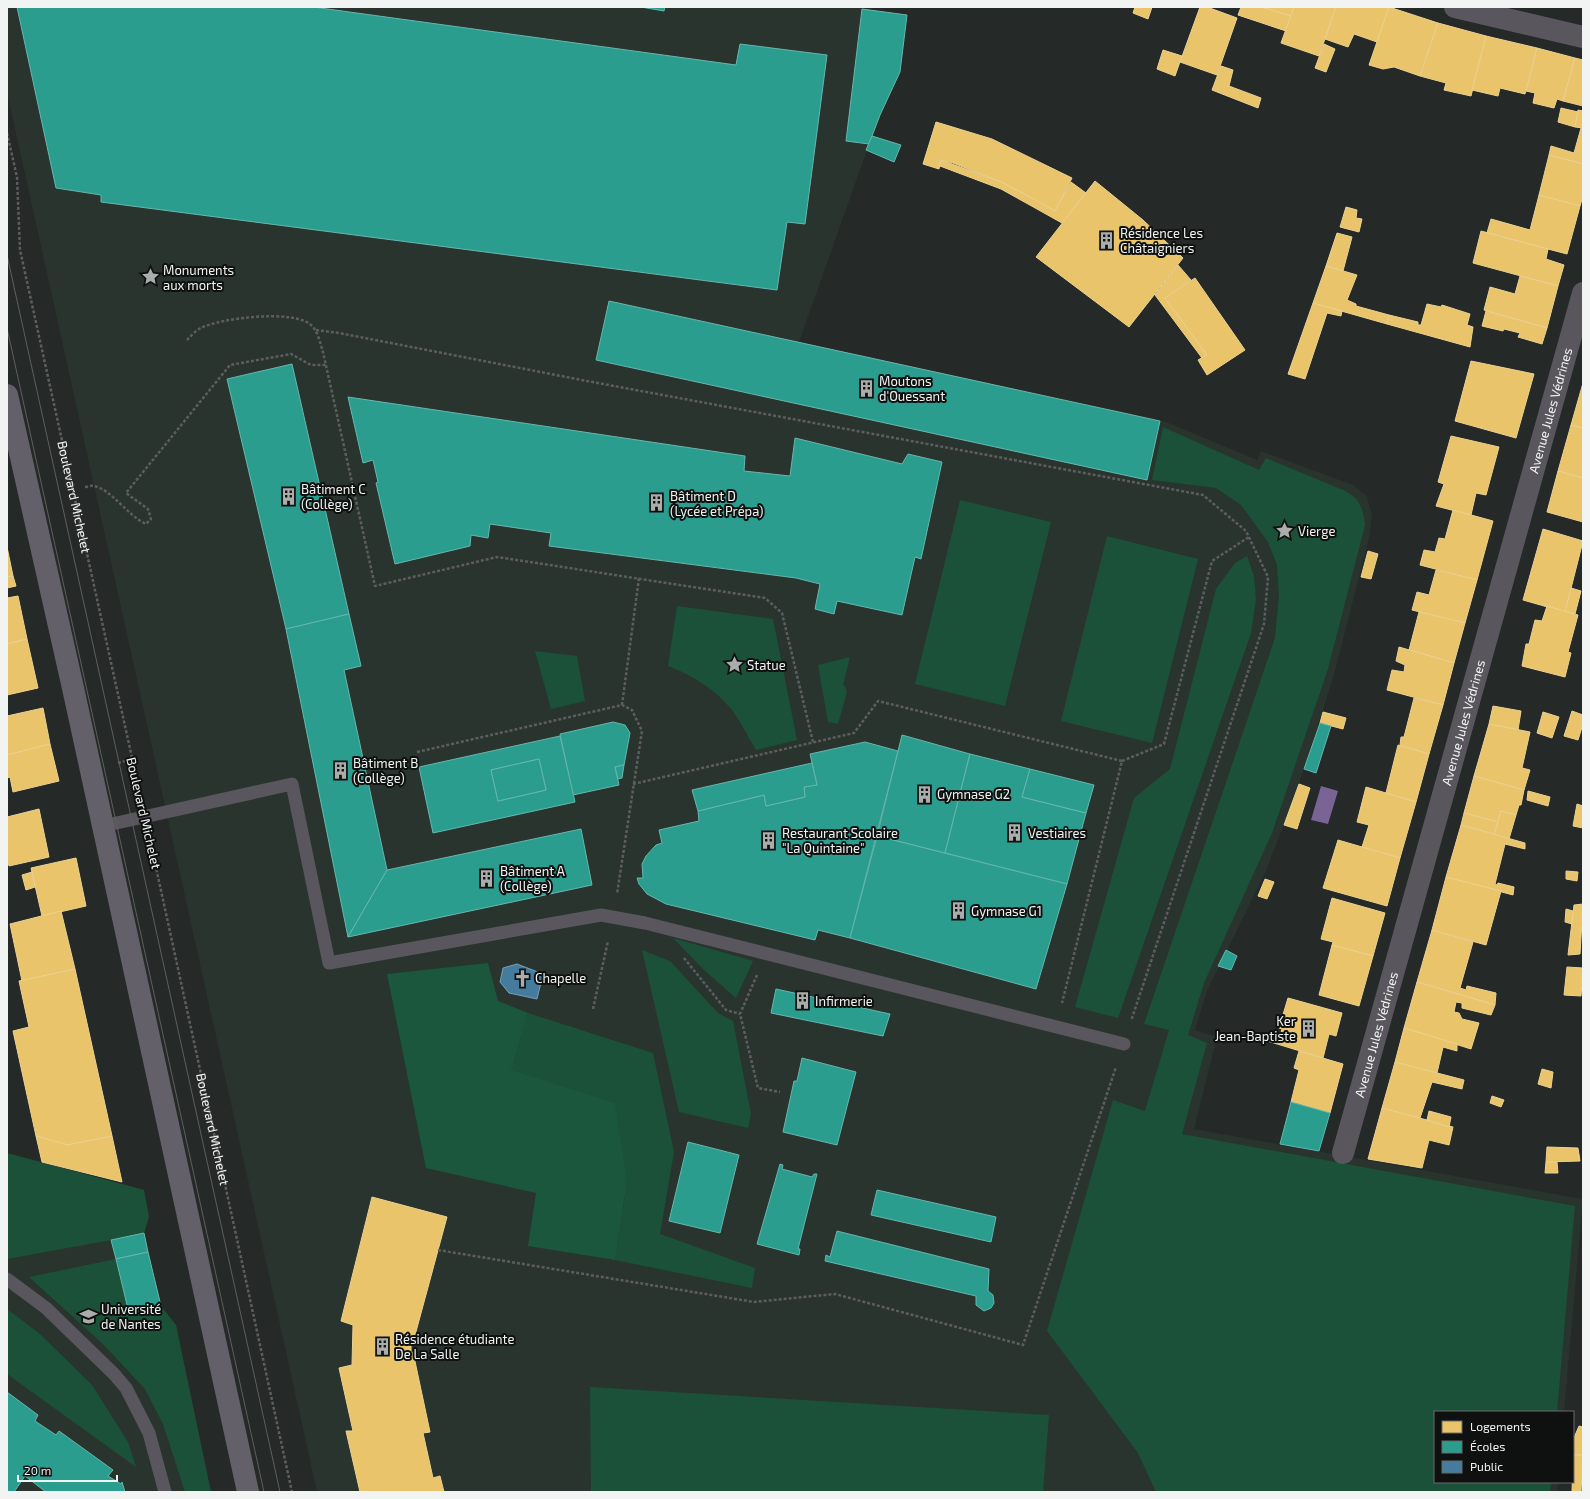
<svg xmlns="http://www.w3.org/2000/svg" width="1590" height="1499" font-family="'Exo 2',sans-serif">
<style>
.built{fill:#29342e}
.green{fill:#1b5139}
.forest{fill:#1a573c}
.water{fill:#796495}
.homes{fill:#e9c46a;stroke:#ebd293}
.schools{fill:#2a9d8f;stroke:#66b7ad;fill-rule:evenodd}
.public{fill:#457b9d;stroke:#799fb6}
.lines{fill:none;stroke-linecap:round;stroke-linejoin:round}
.path{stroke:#5d5d60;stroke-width:2.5;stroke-dasharray:3 2;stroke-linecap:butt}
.lane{stroke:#59565d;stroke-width:13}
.street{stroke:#59565d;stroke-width:22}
.secondary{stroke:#646069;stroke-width:22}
.tram{stroke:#5d5f60;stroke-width:1}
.labels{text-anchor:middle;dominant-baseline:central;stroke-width:4;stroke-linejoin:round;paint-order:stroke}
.poi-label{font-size:13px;fill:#f1f4f2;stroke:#0f1110;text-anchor:start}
.street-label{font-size:13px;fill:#f1f4f2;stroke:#0f1110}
</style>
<rect width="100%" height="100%" fill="#252927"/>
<g class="built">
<path d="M7,7h847l53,8 -7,57 -24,53 -77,217 252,56 66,12 52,13 88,37 4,-9 92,34 14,11 5,19 -2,19 -36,141 -31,97 -19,53 -18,46 -59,120 -12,39 22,7 -23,92 389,70 -19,213h-129v70h123l-1,10h-1240l-310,-1399z"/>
<path d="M7,1153l137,37 5,27 -5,16 4,19 13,54 15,19 35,167h-204z"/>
</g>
<g class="green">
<path d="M1163,427l96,43 7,-12 77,32c17,8 20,18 22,35l-37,144 -56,164 -68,150 -16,52 19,8 -25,91 393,72 -18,206h-122v70h116l-1,10h-394l-18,-39 -91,-122 66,-231 32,11 24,-81 -25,-6 131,-386 4,-42 -2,-31 -9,-23 -27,-37 -25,-17 -64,-8z"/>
<path d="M960,500l91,22 -46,184 -90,-22z"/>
<path d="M1107,536l91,23 -46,184 -91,-22z"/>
<path d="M1247,556l7,20 2,23 -5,34 -133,385 -43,-11 59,-209 36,-29 46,-180 19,-26z"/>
<path d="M677,606l96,13 24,121 -41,10c-8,-13 -15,-28 -24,-40 -17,-21 -40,-35 -64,-44z"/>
<path d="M535,651l42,5 8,45 -34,8z"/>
<path d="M850,657l-7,28 2,1 2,6 -9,32 -10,-2 -10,-57z"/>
<path d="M673,938l80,23 -17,37 -32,-28z"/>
<path d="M642,950l28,11 48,52 15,8 18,93 -3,14 -69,-16z"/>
<path d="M528,1013l125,40 21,99 -14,82 95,34 -3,20 -137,-28 12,-78 -117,-112z"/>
<path d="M7,1153l137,37 5,27 -5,16 -33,7 -104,19z"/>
<path d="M116,1259l13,54 32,-7 15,19 35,167h-26l-22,-68 -18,-35 -42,-45 -74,-67z"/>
<path d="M7,1309l33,25 52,51 36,57 8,25 -129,-93z"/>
<path d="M590,1387l459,28 -6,77h-452z"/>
</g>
<path class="forest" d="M488,963l10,38 30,12 -17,57 104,33 12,79 -12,78 -87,-14 8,-53 -110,-25 -39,-194z"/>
<path class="water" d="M1321,786l17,5 -10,33 -17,-4z"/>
<g class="homes">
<path d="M1135,7h17l-4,12 -15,-6z"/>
<path d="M1200,7h7l30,11 -20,57 -37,-13z"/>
<path d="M1241,7h21l29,9 -5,15 -48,-16z"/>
<path d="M1262,7h32l-3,9z"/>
<path d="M1294,7h42l-17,49 -38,-13z"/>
<path d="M1336,7h53l-12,35 -23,-8 -6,13 -23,-8z"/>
<path d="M1389,7l49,16 -18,53 -26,-9 -11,2 -14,-4z"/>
<path d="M1438,23l48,13 -15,60 -27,-6 2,-7 -26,-7z"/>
<path d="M1486,36l51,12 -12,46 -25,-6 -2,8 -26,-6z"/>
<path d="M1324,44l11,5 -9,23 -11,-4z"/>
<path d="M1537,48l38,10 -12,43 -6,-2 -3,9 -21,-5 2,-10 -9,-2z"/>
<path d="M1163,50l19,6 -7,20 -18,-7z"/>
<path d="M1575,58l8,2v46l-20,-5z"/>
<path d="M1221,66l12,4 -4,16 32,12 -3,10 -46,-18z"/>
<path d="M1561,108l17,4 -3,15 -17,-5z"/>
<path d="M1578,110l5,1v17l-8,-1z"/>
<path d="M936,122l56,17 80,39 -17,33 -25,-14 -29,-15 -48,-19 -12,-3 -2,9 -16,-5z"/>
<path d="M1581,128h2v36l-34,-9 2,-9 23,7z"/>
<path d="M1549,155l34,9v32l-3,10 -41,-11z"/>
<path d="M941,160l60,22 29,15 25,14 16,-29 15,11 -24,30 -61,-34 -61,-23z"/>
<path d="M1095,181l48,39 40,38 -54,69 -93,-70z"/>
<path d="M1539,195l41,11 -13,48 -80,-21 4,-14 39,11z"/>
<path d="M1346,207l11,3 -1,8 6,1 -3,13 -19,-5z"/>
<path d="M1481,231l67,18 -2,10 18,6 -6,21 -85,-23z"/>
<path d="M1337,233l15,4 -9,34 -17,-5z"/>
<path d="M1178,265l13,15 -26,18 42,57 -5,3 -47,-63z"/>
<path d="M1326,266l31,9 -10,25 9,4v2l33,9 -2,9 -74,-21z"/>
<path d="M1520,276l38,10 -11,42 -63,-18 6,-23 25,7z"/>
<path d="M1195,278l50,72 -38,25 -9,-15 9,-5 -42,-57z"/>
<path d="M1313,303l29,8 -1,5 -14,-3 -22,66 -17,-5z"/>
<path d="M1427,304l14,3 1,-2 28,9 -3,11 6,2 -3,20 -83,-23 2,-9 29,7v3h3z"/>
<path d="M1486,311l61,17 -5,16 -24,-7 2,-4 -16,-4 -1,2 -21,-5z"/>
<path d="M1471,361l63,13 -18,64 -61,-17z"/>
<path d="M1583,383v45l-12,-3z"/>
<path d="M1571,425l12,3v50l-25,-7z"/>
<path d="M1451,436l48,11 -13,48 -10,-2 -5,22 -35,-9 8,-22 -6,-2z"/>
<path d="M1558,471l25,7v44l-36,-10z"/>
<path d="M1453,510l40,11 -16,59 -57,-15 4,-15 11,2 4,-14 6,1z"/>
<path d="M1543,529l40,12 -18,71 -42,-12z"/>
<path d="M7,547l6,29 -6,1z"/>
<path d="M1368,551l10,3 -7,25 -10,-2z"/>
<path d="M1436,570l41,10 -12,43 -53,-13 5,-18 12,3z"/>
<path d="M13,576l3,10 -9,2v-11z"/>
<path d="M1571,588l10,3 -6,23 -10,-2z"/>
<path d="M18,596l9,43 -20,5v-46z"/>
<path d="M1547,606l31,9 -10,37 3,1 -6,24 -43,-11 4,-22h3l6,-24 7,1z"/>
<path d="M1419,612l46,11 -11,40 -45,-13z"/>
<path d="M27,639l11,49 -31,7v-51z"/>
<path d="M1399,647l55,16 -11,42 -56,-15 5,-20 12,2 1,-7 -9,-4z"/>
<path d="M1414,698l29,7 -14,49 -29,-9 1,-8h3z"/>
<path d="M1493,706l28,5 -3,19 -29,-6z"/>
<path d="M43,708l7,36 -43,11v-39z"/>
<path d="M1572,711l11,4v9l-5,16 -14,-4z"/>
<path d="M1323,712l23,6 -3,11 -23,-6z"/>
<path d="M1543,712l16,5 -7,21 -15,-5z"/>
<path d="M1489,724l41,8 -8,36 8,2 -6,20 -50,-14z"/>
<path d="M50,744l9,37 -46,11 -3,-15 -3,1v-23z"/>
<path d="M1398,745l31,9 -13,48 -30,-9z"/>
<path d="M1474,776l50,14 -3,15h-2l-3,10 -15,-4 -3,11 -34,-9z"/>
<path d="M1299,784l11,4 -13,41 -13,-4z"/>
<path d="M1366,787l50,15 -16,56 -38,-11 7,-22 -12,-3z"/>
<path d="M1528,791l22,6 -2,9 -21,-6z"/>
<path d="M1577,804l6,2v22l-10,-2z"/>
<path d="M39,809l10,48 -40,9 -2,-7v-42z"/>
<path d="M1501,811l15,4 -7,24 -15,-5z"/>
<path d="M1464,813l34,9 -4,12 -33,-9z"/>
<path d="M1461,825l64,18v6l-20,-5 -10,40 2,1 1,-2 16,4 -1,8 -67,-18z"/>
<path d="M1338,840l62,18 -13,48 -64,-18z"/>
<path d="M76,858l10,48 -44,10 -11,-48z"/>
<path d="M1566,871l12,1 -1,9 -11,-2z"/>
<path d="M32,872l3,15 -9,3 -4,-15z"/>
<path d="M1446,877l55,14 -15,54 -54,-15z"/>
<path d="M1265,879l9,3 -7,17 -9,-3z"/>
<path d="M1332,898l53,15 -12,43 -41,-11 1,-3 -12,-3z"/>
<path d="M1583,904l-3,50 -12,1 6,-50z"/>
<path d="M1566,909l7,2 -1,13 -7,-2z"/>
<path d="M61,911l14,58 -53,12 -12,-57z"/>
<path d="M1432,930l41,12 -13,46 6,2 1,-4 29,7 -1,12 -78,-23z"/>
<path d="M1332,945l41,11 -14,50 -40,-11z"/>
<path d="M1567,967l16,1 -2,28 -17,-1z"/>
<path d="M75,969l37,167 -44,9 -32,-9 -23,-105 16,-4 -10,-46z"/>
<path d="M1417,982l78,23 -4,10 -29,-7v-5l-6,-1 -2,10 5,1 3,6 17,4 -8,26 -67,-21z"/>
<path d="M1288,998l54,15 -6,23 -7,-2 -6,24 -59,-18 2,-7 14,3 2,-7 -3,-1z"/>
<path d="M1404,1028l53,16v7l-14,-4 -6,26 -42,-11z"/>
<path d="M1299,1051l44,13 -13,49 -39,-11 8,-32 -5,-2z"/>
<path d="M1395,1062l69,18 -2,9 -30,-7 -12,36 -38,-10z"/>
<path d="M1542,1069l11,3 -2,16 -13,-4z"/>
<path d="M1492,1096l12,4 -3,7 -11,-4z"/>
<path d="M1382,1108l71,19 -4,18 -20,-5 -7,28 -54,-9z"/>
<path d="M1429,1111l22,6 -2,10 -22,-7z"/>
<path d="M36,1136l32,9 44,-9 10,46 -80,-20z"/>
<path d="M1547,1147l31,1 2,13 -34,1z"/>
<path d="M1546,1162h11l1,11h-13z"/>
<path d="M372,1197l75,20 -33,122 -3,-1v15l2,-1 17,80 -7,1 10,45 7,-2 4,16h-84l-14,-61h7l-14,-63 13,-3 1,-40 -12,-4z"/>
<path d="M1579,1426l4,1v24l-1,4h-9v-15z"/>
<path d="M1573,1455h10l-2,37h-9z"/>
</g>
<g class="schools">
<path d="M17,7h296l423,58 4,-21 87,11 -22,169 -18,-2 -10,68 -676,-88v-7l-45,-7z"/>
<path d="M641,7h24l-1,4z"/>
<path d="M862,9l45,6 -7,57 -20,43 -11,29 -23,-3z"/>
<path d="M872,136l29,9 -7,17 -28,-12z"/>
<path d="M609,301l551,120 -13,59 -551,-120z"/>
<path d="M292,364l57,250 -63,15 -59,-250z"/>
<path d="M348,397l397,59 -1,15 46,5 5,-38 107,26 6,-10 34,8 -21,97 -6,-2 -13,58 -65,-14 -3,13 -19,-5 5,-25 -24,-6 -247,-32 2,-13 -61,-9 -2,14 -17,-3 -1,11 -75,18 -19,-81 2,-1 -5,-22 -10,3z"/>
<path d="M349,614l12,52 -17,4 43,200 -39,67 -62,-308z"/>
<path d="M613,722l12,3 5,8 -6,32 -9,2 4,18 -46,10 -13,-61z"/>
<path d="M1320,723l11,3 -15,47 -12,-4z"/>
<path d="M902,735l68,19 -25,99 -68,-17z"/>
<path d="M560,736l15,66 -142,31 -14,-66zM539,759l7,31 -48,11 -7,-31z"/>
<path d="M865,742l33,9 -48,187 -32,-8 -3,10 -149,-36 -19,-10 -8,-10 -2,-6h6l-1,-14 4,-8 10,-11 6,-2 -3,-13 40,-9 -1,-10 66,-16 2,11 39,-9 -1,-10 13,-2 -7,-31z"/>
<path d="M970,754l60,15 -8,28 64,16 -19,71 -122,-31z"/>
<path d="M539,759l7,31 -48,11 -7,-31z"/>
<path d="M812,763l5,22 -13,2 1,10 -39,9 -2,-11 -66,16 -6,-21z"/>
<path d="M624,765l-2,13 -4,1 -3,-12z"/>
<path d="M1030,769l64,16 -8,28 -64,-16z"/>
<path d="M581,829l11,56 -244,52 39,-67z"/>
<path d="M877,836l190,48 -31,105 -186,-51z"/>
<path d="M1226,950l11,6 -6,14 -13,-4z"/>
<path d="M776,989l114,25 -7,22 -112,-23z"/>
<path d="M802,1058l54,14 -19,73 -54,-13 11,-51h3z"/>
<path d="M1291,1102l39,11 -11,38 -39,-7z"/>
<path d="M688,1142l51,13 -19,78 -51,-12z"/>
<path d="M780,1164l3,1 -1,4 30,8 2,-3h3l-19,75h2l-1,6 -42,-11z"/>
<path d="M877,1190l119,27 -5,25 -120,-27z"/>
<path d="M837,1231l152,38 -1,22 5,4 1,8 -3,5 -7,3 -8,-6v-9l-151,-35 1,-6 4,2z"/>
<path d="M144,1233l4,19 -32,7 -5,-19z"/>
<path d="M148,1252l13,54 -32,7 -13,-54z"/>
<path d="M7,1392l31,23 -3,6 21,14 3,-4 54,39 -5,6 13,8 1,-2 3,10h-79l-21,-16 -11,16h-7z"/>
</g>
<path class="public" d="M517,964l26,10 -6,25 -28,-6 -9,-11 3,-14z"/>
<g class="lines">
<g class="path">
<path id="s1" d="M7,133l10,44 3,73 120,544"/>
<path d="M316,330l23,3 248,48 616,114 43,36 22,46 -4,47 -133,397"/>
<path d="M187,340c4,-4 9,-10 14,-12 19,-10 93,-19 110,-3 7,6 9,18 12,27l52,234 122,-29 268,41 17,15 31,129"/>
<path d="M85,487c3,0 6,-2 9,-1 17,3 34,30 52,38l5,-5 -3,-10 -22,-16 104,-128 61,-11 20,11h15"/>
<path d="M622,705l17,-127"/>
<path d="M417,752l205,-47 10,5 10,21 -25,163"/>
<path d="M1122,761l42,-17 48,-183 37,-24"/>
<path d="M118,763l14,-4"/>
<path d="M633,784l221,-51 24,-32 244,60 -60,242"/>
<path id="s2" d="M150,840l142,652"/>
<path d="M684,958l42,52 14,4"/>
<path d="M757,975l-17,39 18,74 22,4"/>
<path d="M593,1009l15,-68"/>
<path d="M438,1250l316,52 81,-8 188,51 93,-278"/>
</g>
<g class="lane">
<path d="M103,826l189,-42 37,179 272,-48 44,8 479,121"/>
<path d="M7,1279l39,29 68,66 12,14 23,45 16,59"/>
</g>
<g class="street">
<path d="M1455,7l128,30"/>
<path id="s3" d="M1343,1153l240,-860"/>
</g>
<path class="secondary" d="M7,395l66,293 175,804"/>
<g class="tram">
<path d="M7,255l273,1237"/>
<path d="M7,328l257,1164"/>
</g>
</g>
<defs>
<symbol id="building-bare" viewBox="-9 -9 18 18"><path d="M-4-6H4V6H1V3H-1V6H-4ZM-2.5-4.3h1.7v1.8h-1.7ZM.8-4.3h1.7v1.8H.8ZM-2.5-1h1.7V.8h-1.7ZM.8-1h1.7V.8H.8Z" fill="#aaadab" stroke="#0f1110" stroke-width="2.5" paint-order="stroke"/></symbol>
<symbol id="sight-bare" viewBox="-9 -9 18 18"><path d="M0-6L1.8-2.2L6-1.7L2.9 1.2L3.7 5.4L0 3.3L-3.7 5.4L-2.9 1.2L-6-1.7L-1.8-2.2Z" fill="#aaadab" stroke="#0f1110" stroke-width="2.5" paint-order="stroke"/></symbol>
<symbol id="church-bare" viewBox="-9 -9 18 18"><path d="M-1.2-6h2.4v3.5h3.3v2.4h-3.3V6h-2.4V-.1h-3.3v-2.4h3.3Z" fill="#aaadab" stroke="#0f1110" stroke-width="2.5" paint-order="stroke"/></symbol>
<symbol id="university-bare" viewBox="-9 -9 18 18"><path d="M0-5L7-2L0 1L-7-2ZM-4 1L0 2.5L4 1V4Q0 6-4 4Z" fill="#aaadab" stroke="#0f1110" stroke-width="2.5" paint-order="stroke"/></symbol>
</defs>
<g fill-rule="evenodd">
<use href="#building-bare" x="1094" y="228" width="25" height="25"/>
<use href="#sight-bare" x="138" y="264" width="25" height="25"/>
<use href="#building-bare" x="854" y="376" width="25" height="25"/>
<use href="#building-bare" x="276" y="484" width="25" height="25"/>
<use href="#building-bare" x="644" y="490" width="25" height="25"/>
<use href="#sight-bare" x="1272" y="518" width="25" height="25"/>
<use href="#sight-bare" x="722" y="652" width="25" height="25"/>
<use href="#building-bare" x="328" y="758" width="25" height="25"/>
<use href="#building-bare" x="912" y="782" width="25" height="25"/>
<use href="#building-bare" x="1002" y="820" width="25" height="25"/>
<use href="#building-bare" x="756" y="828" width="25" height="25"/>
<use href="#building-bare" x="474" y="866" width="25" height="25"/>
<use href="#building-bare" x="946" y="898" width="25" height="25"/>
<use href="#church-bare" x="510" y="966" width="25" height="25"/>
<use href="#building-bare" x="790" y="988" width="25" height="25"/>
<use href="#building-bare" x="1296" y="1016" width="25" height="25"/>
<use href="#university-bare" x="76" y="1304" width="25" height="25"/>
<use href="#building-bare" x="370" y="1334" width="25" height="25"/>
</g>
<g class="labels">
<g class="poi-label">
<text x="1120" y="233">Résidence Les<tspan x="1120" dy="15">Châtaigniers</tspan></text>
<text x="163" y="270">Monuments<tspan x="163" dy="15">aux morts</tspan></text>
<text x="879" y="381">Moutons<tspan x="879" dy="15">d'Ouessant</tspan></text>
<text x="301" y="489">Bâtiment C<tspan x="301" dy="15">(Collège)</tspan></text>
<text x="670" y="496">Bâtiment D<tspan x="670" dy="15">(Lycée et Prépa)</tspan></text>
<text x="1298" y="531">Vierge</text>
<text x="747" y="665">Statue</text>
<text x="353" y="763">Bâtiment B<tspan x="353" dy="15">(Collège)</tspan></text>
<text x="937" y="794">Gymnase G2</text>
<text x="782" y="833">Restaurant Scolaire<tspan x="782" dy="15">"La Quintaine"</tspan></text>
<text x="1028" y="833">Vestiaires</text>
<text x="500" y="871">Bâtiment A<tspan x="500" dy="15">(Collège)</tspan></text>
<text x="971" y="911">Gymnase G1</text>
<text x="535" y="978">Chapelle</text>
<text x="815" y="1001">Infirmerie</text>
<text x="1296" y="1021" text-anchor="end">Ker<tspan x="1296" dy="15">Jean-Baptiste</tspan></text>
<text x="101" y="1309">Université<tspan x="101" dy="15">de Nantes</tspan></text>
<text x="395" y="1339">Résidence étudiante<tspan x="395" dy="15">De La Salle</tspan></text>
</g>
<g class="street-label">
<text stroke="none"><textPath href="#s3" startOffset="771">Avenue Jules Védrines</textPath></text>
<text stroke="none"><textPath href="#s1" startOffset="371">Boulevard Michelet</textPath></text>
<text stroke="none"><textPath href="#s3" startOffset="447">Avenue Jules Védrines</textPath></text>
<text transform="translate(144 813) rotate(77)">Boulevard Michelet</text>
<text stroke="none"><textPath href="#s3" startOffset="123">Avenue Jules Védrines</textPath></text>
<text stroke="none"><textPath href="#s2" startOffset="296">Boulevard Michelet</textPath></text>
</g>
</g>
<rect width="1590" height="1499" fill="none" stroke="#f1f4f2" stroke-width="16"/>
<rect x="1434" y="1411" width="140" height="72" fill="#0f1110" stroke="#696c6a"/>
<rect x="1442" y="1421" width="20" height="12" fill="#e9c46a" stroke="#696c6a"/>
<text x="1470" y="1431" font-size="12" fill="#f1f4f2">Logements</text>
<rect x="1442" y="1441" width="20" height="12" fill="#2a9d8f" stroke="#696c6a"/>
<text x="1470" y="1451" font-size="12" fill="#f1f4f2">Écoles</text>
<rect x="1442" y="1461" width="20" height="12" fill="#457b9d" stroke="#696c6a"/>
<text x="1470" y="1471" font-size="12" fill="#f1f4f2">Public</text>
<path d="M18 1475v6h99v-6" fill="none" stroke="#f1f4f2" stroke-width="2"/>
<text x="24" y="1475" font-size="12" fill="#f1f4f2" stroke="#0f1110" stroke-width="3" paint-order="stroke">20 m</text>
</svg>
